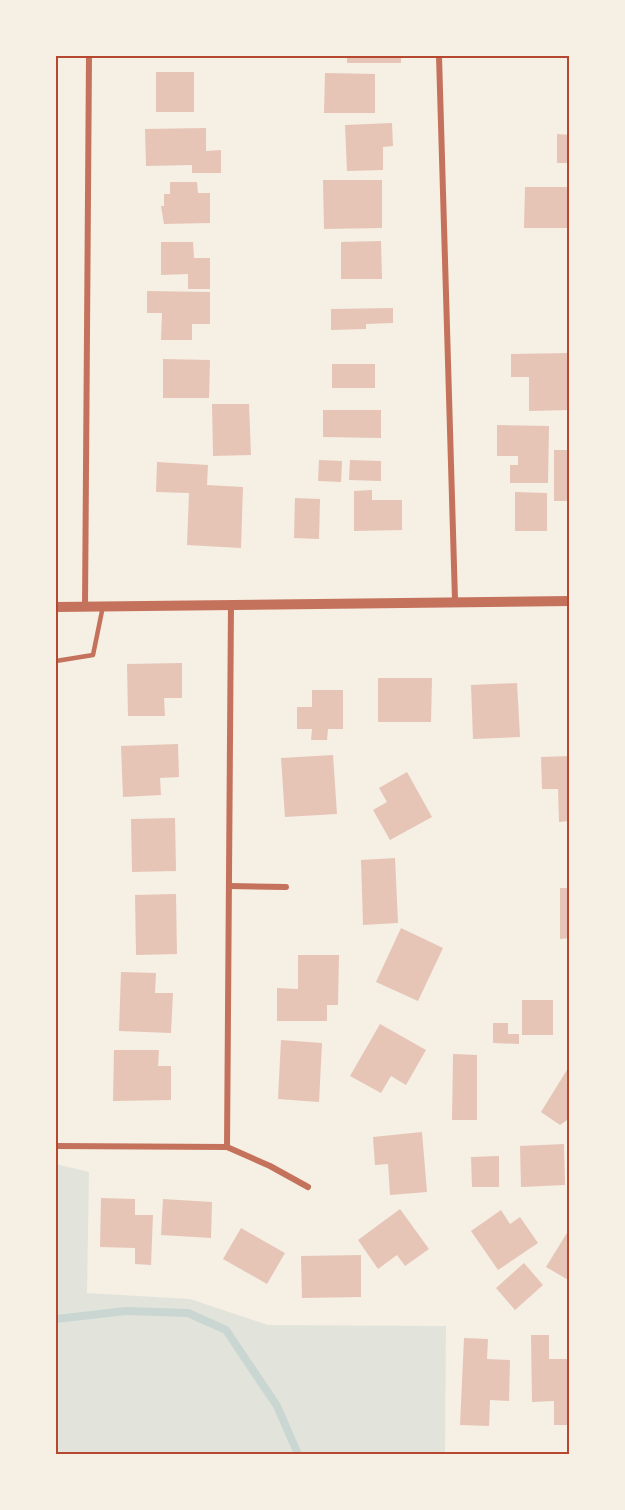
<svg xmlns="http://www.w3.org/2000/svg" width="625" height="1510" font-family="Raleway,sans-serif">
<style>
.green{fill:#e2e4dc}
.lines{fill:none;stroke-linecap:round;stroke-linejoin:round}
.stream{stroke:#c9d6d2;stroke-width:8}
.building{fill:#e6c5b7}
.service{stroke:#c5725c;stroke-width:4.5}
.minor{stroke:#c5725c;stroke-width:6}
.tertiary{stroke:#c5725c;stroke-width:10}
.neatline{fill:none;stroke:#b5482f;stroke-width:2}
</style>
<rect width="100%" height="100%" fill="#f6efe4"/>
<path class="green" d="M56,1164l33,8 -2,121 103,6 78,26 178,1 -1,128h-389z"/>
<g class="lines">
<path class="stream" d="M56,1319l70,-8 62,2 38,17 51,76 21,48"/>
</g>
<g class="building">
<rect x="347" y="56" width="54" height="7"/>
<rect x="523" y="56" width="47" height="2"/>
<rect x="156" y="72" width="38" height="40"/>
<path d="M325,73l50,1v39h-51z"/>
<path d="M392,123l1,23 -10,1v23l-36,1 -2,-46z"/>
<path d="M206,128v23l15,-1v23h-29v-8l-46,1 -1,-37z"/>
<path d="M557,134l13,1v28h-13z"/>
<path d="M323,180h59v48l-58,1z"/>
<path d="M170,182h27l1,11h12v30l-46,1 -3,-18h3v-12h6z"/>
<path d="M525,187h45v41h-46z"/>
<path d="M381,241l1,38h-41v-37z"/>
<path d="M161,242h32l1,16h16v31h-22v-15l-27,1z"/>
<path d="M147,291l63,1v32h-18v16h-31l1,-27h-15z"/>
<path d="M393,308v15l-27,1v5l-35,1v-21z"/>
<path d="M569,353l1,57 -41,1v-34h-18v-23z"/>
<path d="M163,359l47,1 -1,38h-46z"/>
<rect x="332" y="364" width="43" height="24"/>
<path d="M212,404h37l2,51 -38,1z"/>
<path d="M323,410h58v28l-58,-1z"/>
<path d="M497,425l52,1 -1,57h-38v-18h8v-9h-21z"/>
<rect x="554" y="450" width="16" height="51"/>
<path d="M319,460l23,1 -1,21 -23,-1z"/>
<path d="M350,460l31,1v20l-32,-1z"/>
<path d="M157,462l51,3 -1,20 36,2 -2,61 -54,-3 2,-52 -33,-1z"/>
<path d="M372,490v10h30v30l-48,1v-40z"/>
<path d="M515,492l32,1v38h-32z"/>
<path d="M295,498l25,1 -1,40 -25,-1z"/>
<path d="M182,663v35h-18l1,18h-37l-1,-52z"/>
<path d="M378,678h54l-1,44h-53z"/>
<path d="M517,683l3,54 -47,2 -2,-54z"/>
<path d="M312,690h31v39h-15l-1,11h-16l1,-11h-15v-22h15z"/>
<path d="M178,744l1,33 -19,1 1,17 -38,2 -2,-51z"/>
<path d="M333,755l4,59 -52,3 -4,-59z"/>
<path d="M570,756v65l-11,1 -1,-33h-16l-1,-32z"/>
<path d="M407,772l25,45 -42,23 -17,-30 14,-8 -8,-14z"/>
<path d="M175,818l1,53 -44,1 -1,-53z"/>
<path d="M395,858l3,65 -35,2 -2,-65z"/>
<path d="M560,888h10v50l-10,1z"/>
<path d="M176,894l1,60 -41,1 -1,-60z"/>
<path d="M401,928l42,20 -25,53 -42,-19z"/>
<path d="M298,955h41l-1,50h-11v16h-50v-33l21,1z"/>
<path d="M121,972l35,1 -1,20h18l-2,40 -52,-2z"/>
<rect x="522" y="1000" width="31" height="35"/>
<path d="M493,1023h15v11h11v10l-26,-1z"/>
<path d="M380,1024l46,26 -20,35 -15,-9 -10,17 -31,-17z"/>
<path d="M281,1040l41,3 -3,59 -41,-3z"/>
<path d="M114,1050h45l-1,16h13v34l-58,1z"/>
<path d="M453,1054l24,1v65h-25z"/>
<path d="M570,1065v53l-10,7 -19,-13z"/>
<path d="M422,1132l5,60 -37,3 -2,-31 -13,1 -2,-28z"/>
<path d="M564,1144l1,41 -44,2 -1,-41z"/>
<path d="M499,1156v31h-27l-1,-30z"/>
<path d="M101,1198l34,1v16h18l-2,50 -16,-1v-16l-35,-1z"/>
<path d="M163,1199l49,3 -1,36 -50,-3z"/>
<path d="M400,1209l29,40 -24,17 -8,-11 -19,14 -20,-29z"/>
<path d="M501,1210l9,14 10,-7 18,26 -40,27 -27,-39z"/>
<path d="M241,1228l44,25 -18,31 -44,-25z"/>
<path d="M570,1228v53l-24,-14z"/>
<path d="M361,1255v42l-59,1 -1,-42z"/>
<path d="M524,1263l19,22 -28,25 -19,-22z"/>
<path d="M531,1335h18v24h21v66h-16v-24l-22,1z"/>
<path d="M464,1338l24,1 -1,20 23,1 -1,41 -19,-1 -1,26 -29,-1z"/>
</g>
<g class="lines">
<path class="service" d="M56,661l37,-6 10,-49"/>
<g class="minor">
<path d="M439,56l16,544"/>
<path d="M85,607l4,-551"/>
<path d="M229,886l57,1"/>
<path d="M56,1146l171,1 43,19 38,21"/>
<path d="M227,1147l4,-543"/>
</g>
<path class="tertiary" d="M56,607l514,-6"/>
</g>
<rect width="625" height="1510" fill="none" stroke="#f6efe4" stroke-width="114"/>
<rect x="57" y="57" width="511" height="1396" class="neatline"/>
</svg>
